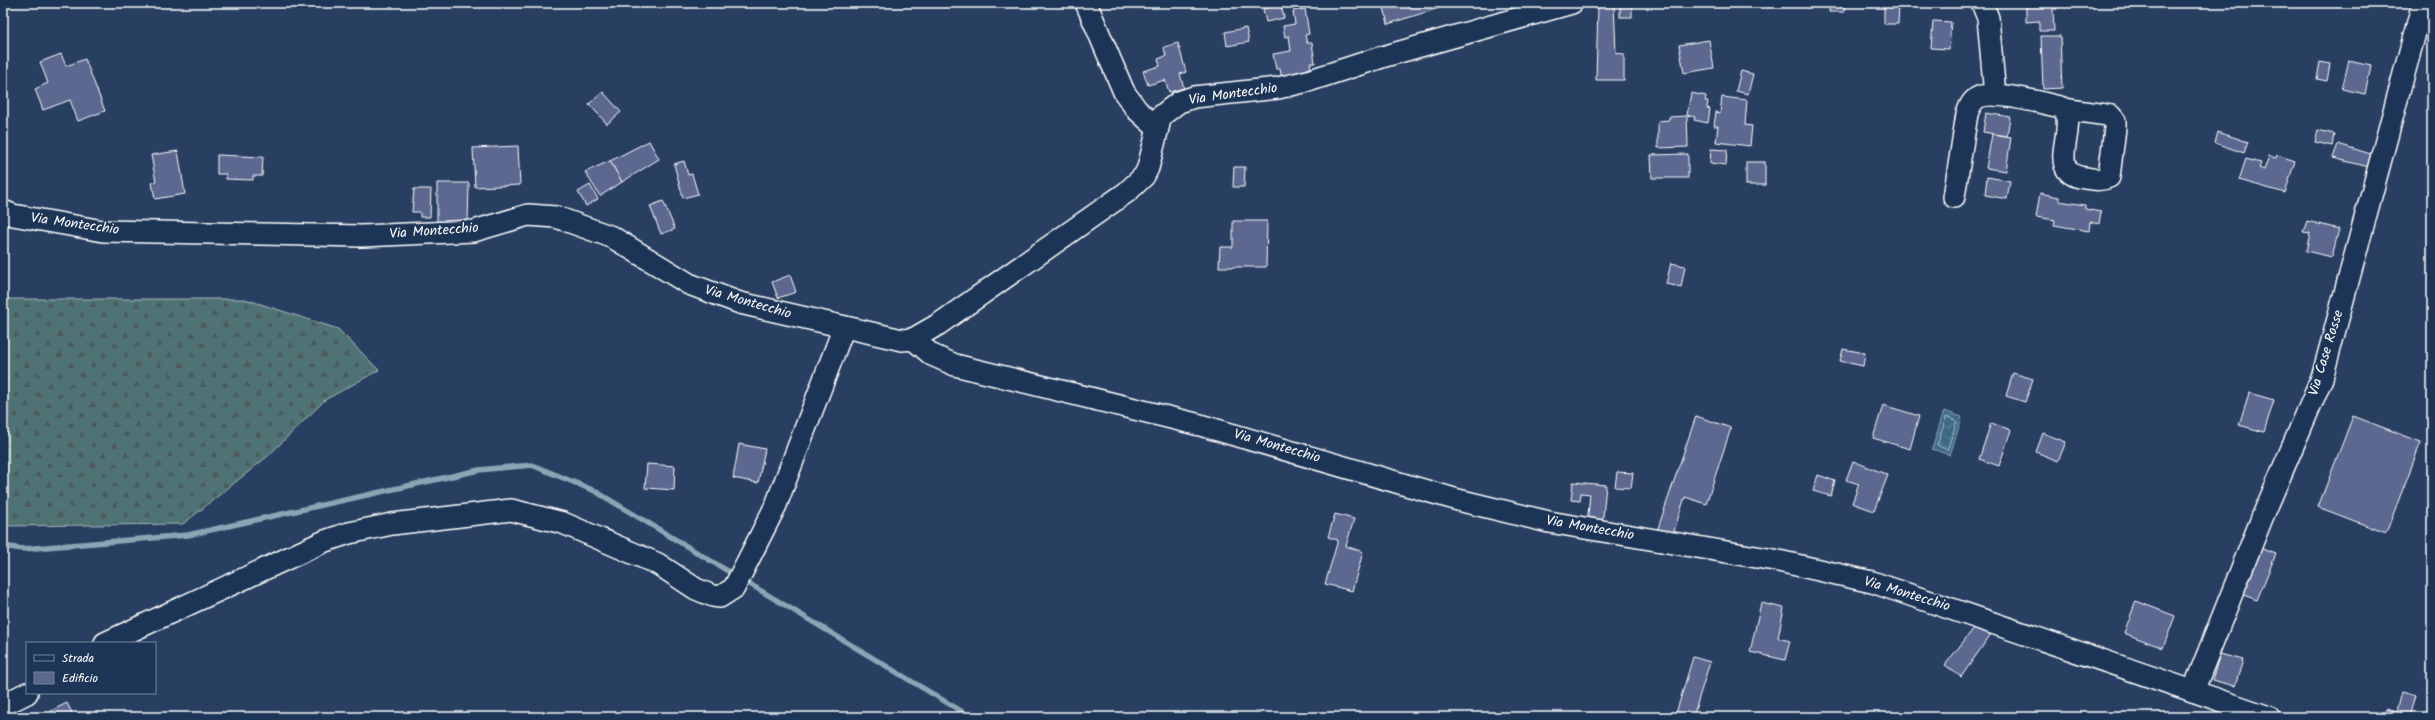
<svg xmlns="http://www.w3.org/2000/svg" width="2435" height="720" font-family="Kalam,sans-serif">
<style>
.forest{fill:url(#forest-firs);stroke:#a7b9ba}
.water{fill:url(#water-waves);stroke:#8ba5b5}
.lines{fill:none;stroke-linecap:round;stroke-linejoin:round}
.shore{stroke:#b2c3ce;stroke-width:1}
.stream{stroke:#8ba5b5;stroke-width:5.5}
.building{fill:#5b678f;stroke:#fff}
.minor-casing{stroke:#fff;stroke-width:24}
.minor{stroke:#1d3557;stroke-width:21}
.labels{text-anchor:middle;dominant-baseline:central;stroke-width:3.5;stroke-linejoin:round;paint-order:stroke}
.street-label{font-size:14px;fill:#fff;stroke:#1d3557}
</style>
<defs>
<pattern id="forest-firs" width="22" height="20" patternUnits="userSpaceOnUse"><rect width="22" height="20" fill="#4f7375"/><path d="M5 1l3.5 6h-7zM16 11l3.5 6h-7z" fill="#4d5a5a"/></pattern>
<pattern id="water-waves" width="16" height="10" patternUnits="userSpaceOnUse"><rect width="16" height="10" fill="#3e6984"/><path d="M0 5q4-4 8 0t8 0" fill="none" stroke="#5b8096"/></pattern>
</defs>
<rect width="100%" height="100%" fill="#293f62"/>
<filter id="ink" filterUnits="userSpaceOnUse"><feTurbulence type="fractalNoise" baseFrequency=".025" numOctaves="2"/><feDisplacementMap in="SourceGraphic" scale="8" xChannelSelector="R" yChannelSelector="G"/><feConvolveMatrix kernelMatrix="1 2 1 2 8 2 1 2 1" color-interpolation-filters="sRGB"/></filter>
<g filter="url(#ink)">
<path class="forest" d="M3,299h242l93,30 41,41 -54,30 -58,57 -84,67 -180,2z"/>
<path class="water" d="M1944,411l18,6 -12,38 -18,-6z"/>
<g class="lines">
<path class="shore" d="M1948,417l9,4 -10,29 -10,-5 9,-27z"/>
<g class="stream">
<path d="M3,546l20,3 165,-14 291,-65 53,-5 63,26 141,85"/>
<path d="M743,580l228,137"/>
</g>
</g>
<g class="building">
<path d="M1383,3h55l1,5 -51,16z"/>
<path d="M1614,3l2,50 8,1v26h-28l2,-74z"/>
<rect x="1620" y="3" width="12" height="14"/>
<path d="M1830,3h15l-1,9h-15z"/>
<path d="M1884,3h15l-1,21h-14z"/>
<path d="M2029,3h28v6h-4l1,22h-15v-10l-13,1v-16h4z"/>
<path d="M1281,5l3,13 -18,4 -3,-13z"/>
<path d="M1305,9l4,25 -4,1 2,8h5l3,20h-5l2,11 -30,5 -2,-10h-4l-3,-15 18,-3 -2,-15 -4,1 -2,-11 12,-2 -2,-13z"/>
<path d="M1933,21l18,1 -2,27 -18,-1z"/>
<path d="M1246,28l3,14 -22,4 -2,-14z"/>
<path d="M2041,36h19l2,52 -19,1z"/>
<path d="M1709,40l5,28 -30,5 -5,-28z"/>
<path d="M1178,43l8,29 -6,2 4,14 -15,4 -4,-12 -17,5 -5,-14 17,-5 -2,-7 8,-3 -2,-9z"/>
<path d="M61,54l5,12 19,-7 20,52 -27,10 -8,-21 -27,10 -8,-21 13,-6 -8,-21z"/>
<path d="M2349,60l22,5 -6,29 -23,-5z"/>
<path d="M2320,62l10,2 -3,17 -10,-2z"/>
<path d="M1741,71l12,3 -5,20 -12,-3z"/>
<path d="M603,92l18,20 -14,12 -18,-20z"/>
<path d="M1691,93l15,3 -1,5h3l-1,7 3,1 -2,14 -14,-3 1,-3 -8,-2z"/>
<path d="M1722,97l25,3 -2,25 7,1 -2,20 -34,-4 2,-16h-4l2,-14 4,1z"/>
<path d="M1986,113l24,4 -3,19 -24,-4z"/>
<path d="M1687,116l1,31 -30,1v-27l11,-1v-3z"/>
<path d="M2318,130l16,4 -2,12 -17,-4z"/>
<path d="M2218,132l30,10 -4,11 -29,-10z"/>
<path d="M1992,134l19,3 -5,34 -20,-3z"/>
<path d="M649,141l10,18 -37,23 -12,-21z"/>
<path d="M2338,144l36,11 -5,12 -36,-9z"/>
<path d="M518,146l2,39 -45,2 -2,-39z"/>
<path d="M1711,149l16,1 -1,15 -16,-2z"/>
<path d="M178,151l7,43 -30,5 -3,-16 4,-1 -5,-27z"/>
<path d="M1688,154v24h-36l-1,-23z"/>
<path d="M217,155l46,2 -1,19h-9v4l-27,-1v-5h-9z"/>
<path d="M2277,155l18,6 -10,32 -46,-13 7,-21 15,4 -2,5 5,2 5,-14 7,2z"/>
<path d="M610,161l12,21 -22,14 -15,-24z"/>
<path d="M684,161l4,14 4,-1 6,20 -15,4 -9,-34z"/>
<rect x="1746" y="162" width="19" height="23"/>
<path d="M1234,167h11l-1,20h-11z"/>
<path d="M1987,177l23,4 -3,18 -22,-4z"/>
<path d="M437,183h32l-1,40h-31z"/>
<path d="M590,185l8,14 -12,7 -8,-14z"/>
<path d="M414,189h17l-1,28h-10v-5h-8z"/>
<path d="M2040,193l19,4v4l26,4v4l16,3 -2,12 -9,-2 -1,9 -35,-6 1,-5 -19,-3z"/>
<path d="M663,201l12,28 -14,5 -11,-28z"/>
<path d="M1233,221h34l-1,46h-47l1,-20h13z"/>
<path d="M2307,221l32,8 -7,28 -26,-6 4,-18 -7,-1z"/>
<path d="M1671,263l14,3 -4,21 -15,-3z"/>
<path d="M790,275l6,17 -18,6 -6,-16z"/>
<path d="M1843,349l22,4 -2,13 -23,-5z"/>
<path d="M2013,373l20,6 -8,23 -19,-6z"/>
<path d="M2249,393l25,7 -10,32 -25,-7z"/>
<path d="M1883,405l36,11 -9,33 -37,-11z"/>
<path d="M1696,416l35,12 -25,76 -21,-7 -14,43 -16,-3z"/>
<path d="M2353,416l68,26 -35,91 -68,-26z"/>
<path d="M1991,423l20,7 -12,36 -20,-7z"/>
<path d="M2043,433l23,9 -8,19 -22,-9z"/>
<path d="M739,444l26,5 -7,34 -25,-5z"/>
<path d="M1853,461l35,14 -14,36 -22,-8 7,-19 -13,-4z"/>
<path d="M647,464l28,2 -1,24 -29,-2z"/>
<path d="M1617,472l16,1 -2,15 -16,-1z"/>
<path d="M1818,475l17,6 -4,15 -18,-5z"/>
<path d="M1573,482l33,3 -4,42 -15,-2 3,-31 -9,-1 -1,8 -9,-1z"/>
<path d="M1335,514l19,5 -8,27 17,6 -11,39 -27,-7 13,-44 -10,-3z"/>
<path d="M2260,548l16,6 -19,46 -16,-6z"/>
<path d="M2136,601l39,15 -12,32 -39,-15z"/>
<path d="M1761,603l23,5 -6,30 12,3 -5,19 -35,-8z"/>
<path d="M1974,628l17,6 -30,43 -16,-12z"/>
<path d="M2220,654l23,6 -8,26 -23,-6z"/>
<path d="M1693,657l17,5 -17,55h-18z"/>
<path d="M2401,692l14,4 -6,21h-25l2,-8 10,3z"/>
<path d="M67,703l7,14h-20l-3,-6z"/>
</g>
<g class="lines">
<defs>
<g id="minor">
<path d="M1086,3l38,89 13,18 20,18"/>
<path d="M1982,3l6,15 7,77"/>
<path d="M1954,197l13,-83c2,-6 4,-12 10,-16 15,-9 65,5 83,9 7,4 39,6 51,9l4,5v7l-6,49c-8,4 -15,2 -24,1 -40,-5 -9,-45 -20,-68"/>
<path d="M3,211l10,4 90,16 259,5 112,-5 54,-16 28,2 56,20 77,47 51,19 162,37 11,-1 26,-15 188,-132 17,-16 4,-8 13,-52 18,-14 15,-5 84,-9 30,-7 74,-24 190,-54"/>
<path d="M913,339l19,16 23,10 245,60 258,75 91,22 225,38 98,22 397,135"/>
<path d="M105,643l220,-102 24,-8 43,-9 119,-14 52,13 95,41 38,25 17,7 7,1 14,-9 42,-83 68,-178"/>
<path d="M2193,691l69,-173 60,-140 101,-375"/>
<path d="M3,705l24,-12"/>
</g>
</defs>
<use href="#minor" class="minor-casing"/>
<use href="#minor" class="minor"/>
</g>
</g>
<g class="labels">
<g class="street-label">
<text transform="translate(1233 94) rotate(-8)">Via Montecchio</text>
<text transform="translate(75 224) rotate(8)">Via Montecchio</text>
<text transform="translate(434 231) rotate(-4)">Via Montecchio</text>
<text transform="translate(748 302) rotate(16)">Via Montecchio</text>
<text transform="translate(2326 353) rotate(-73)">Via Case Rosse</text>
<text transform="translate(1277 446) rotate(16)">Via Montecchio</text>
<text transform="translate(1590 528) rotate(10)">Via Montecchio</text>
<text transform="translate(1907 594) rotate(17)">Via Montecchio</text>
</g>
</g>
<rect width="2435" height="720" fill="none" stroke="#1d3557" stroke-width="16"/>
<rect x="8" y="8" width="2419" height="704" fill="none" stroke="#fff" stroke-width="1.5" filter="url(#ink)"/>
<rect x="26" y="642" width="130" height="52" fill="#1d3557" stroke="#77869a"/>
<rect x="34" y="655" width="20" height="6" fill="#1d3557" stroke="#77869a"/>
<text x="62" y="662" font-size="12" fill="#ffffff">Strada</text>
<rect x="34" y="672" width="20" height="12" fill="#5b678f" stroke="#77869a"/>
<text x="62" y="682" font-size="12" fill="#ffffff">Edificio</text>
</svg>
